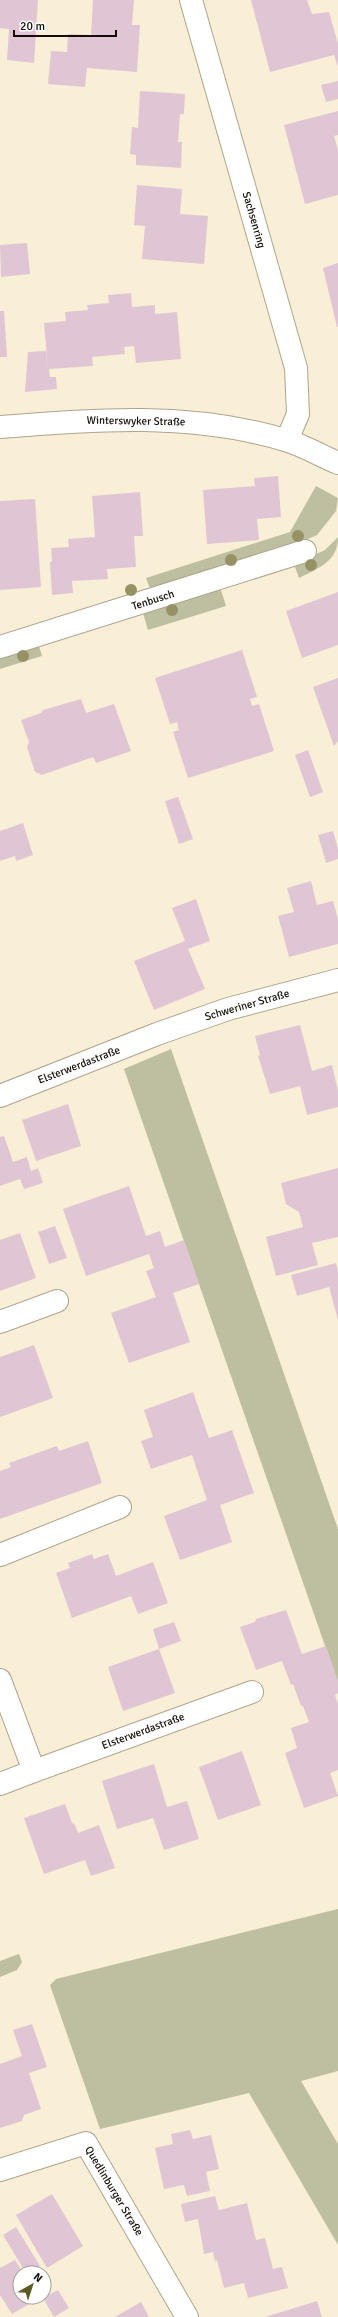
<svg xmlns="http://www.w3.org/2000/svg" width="338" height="2317" font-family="Signika,sans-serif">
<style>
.green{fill:#bdbfa0}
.building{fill:#e0c6d4}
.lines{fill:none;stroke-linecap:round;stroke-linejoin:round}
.minor-casing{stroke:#afa48d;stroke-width:24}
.minor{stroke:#fff;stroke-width:22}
.tree{fill:#979265}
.labels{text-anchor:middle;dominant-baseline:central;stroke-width:3;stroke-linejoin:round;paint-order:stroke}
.street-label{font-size:11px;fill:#130f07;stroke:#fff}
</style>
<rect width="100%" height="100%" fill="#f9eed6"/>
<g class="green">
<path d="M316,486l22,12 -2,13 -19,24 -30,13 -136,43 -5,-13 144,-46z"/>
<path d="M338,537c0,25 -20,31 -39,41l-5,-14 31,-14z"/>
<path d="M220,587l6,19 -78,24 -5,-17z"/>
<path d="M39,646l3,10 -42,13v-11z"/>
<path d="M171,1049l167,480v154l-214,-614z"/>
<path d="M338,1909v162l-37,10 37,63v101l-89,-152 -149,36 -50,-144 6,-6z"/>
<path d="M19,1954l3,8 -5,8 -17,7v-16z"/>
</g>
<g class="building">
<path d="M0,0h38l-4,63 -27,-3 2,-31 -9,-1z"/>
<path d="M93,0h41l-2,25h8l-3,47 -50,-4 -2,19 -37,-3 3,-33 16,1 1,-18 23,1z"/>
<path d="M251,0h56l5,14 17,-2 9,32v23l-4,-12 -64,17z"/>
<path d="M338,81v18l-12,3 -5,-17z"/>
<path d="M140,91l45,3 -1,20h-4l-2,28h4l-1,26 -45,-3v-10l-6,-1 2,-27 6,1z"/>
<path d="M338,111v24l-4,1 4,14v45l-33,9 -21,-79z"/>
<path d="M137,185l45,4 -2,25 28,2 -4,48 -62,-5 3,-33 -11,-1z"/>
<path d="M27,243l3,31 -29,3 -1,-32z"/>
<path d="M338,263v64h-1l-14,-59z"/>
<path d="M131,293l1,14 23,-2v9l22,-2 4,47 -45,4 -2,-17 -10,1 1,7 -33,3 1,9 -44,3 1,8h6l1,12 -32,3 3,-40 18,-1 2,18 -4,-46 22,-2 -1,-9 23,-2 -1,-5 22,-2 -1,-8z"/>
<path d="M0,311h4l3,46h-7z"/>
<path d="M278,476l3,41 -24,2 2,21 -52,4 -4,-54 52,-4 -1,-8z"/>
<path d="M140,492l3,44h-9l2,31 -29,2 1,10 -36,2 1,12 -21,2 -2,-33h2l-1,-14 18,-1 -1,-8 27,-2 -3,-41z"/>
<path d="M35,499l6,88 -41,3v-89z"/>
<path d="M338,592v53l-36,13 -16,-47z"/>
<path d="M242,650l15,47 -7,2 2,7 7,-2 15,47 -86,27 -15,-46 6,-2 -2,-8 -7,2 -15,-46z"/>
<path d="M338,678v63l-4,5 -21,-59z"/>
<path d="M81,699l5,14 28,-9 17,47 -35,12 -3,-6 -51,18 -7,-3 -8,-25 2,-5 -8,-22 20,-7 2,-3z"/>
<path d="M308,750l15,42 -13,5 -15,-42z"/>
<path d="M178,797l15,42 -14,5 -14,-43z"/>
<path d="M23,823l10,32 -17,6 -1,-5 -15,5v-30z"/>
<path d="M333,831l5,18v10l-12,4 -8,-28z"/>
<path d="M311,881l6,24 16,-4 5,18v25l-49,13 -11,-41 16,-4 -7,-24z"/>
<path d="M196,899l14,42 -22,8 17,40 -51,21 -20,-49 51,-20 -13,-33z"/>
<path d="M300,1025l12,46 20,-6 6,26v16l-31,8 -7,-29 -30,8 -12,-38 2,-1 -5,-19z"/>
<path d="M68,1104l13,42 -45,15 -14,-41z"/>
<path d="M4,1136l9,26 14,-5 4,14 7,-3 5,15 -19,6 -4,-10 -20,7v-49z"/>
<path d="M338,1168v69l-26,6 6,22 -42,11 -10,-39 37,-10 -4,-15 -13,-8 -5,-21z"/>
<path d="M129,1186l17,50 14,-5 5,16 19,-7 15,44 -26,9 17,49 -61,21 -18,-50 45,-16 -10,-26 8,-3 -5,-14 -63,22 -23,-67z"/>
<path d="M55,1226l12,32 -18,6 -11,-32z"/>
<path d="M20,1233l16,45 -36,13v-51z"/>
<path d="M336,1263l2,9v48l-9,-33 -32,9 -6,-21z"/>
<path d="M34,1345l19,53 -53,19v-60z"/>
<path d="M193,1392l16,46 23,-8 22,63 -34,12 12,37 -52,18 -16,-44 43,-16 -15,-45 -41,14 -10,-28 12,-4 -9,-27z"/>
<path d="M88,1441l14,42 -102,36v-48l11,-4 -2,-4 48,-17 2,5z"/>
<path d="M92,1554l2,5 14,-5 8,22 37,-14 15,41 -30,11 -7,-18 -59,22 -16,-45 14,-5 -2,-5z"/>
<path d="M286,1610l16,44 24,-8 12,35v12l-3,2 3,9v66l-8,3 8,23 -34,12 -19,-55 12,-5 -6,-20 18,-6 -6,-16h-2l-8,-22 -2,1 -9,-24 -26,9 -16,-43 15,-5 1,-3z"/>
<path d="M174,1622l7,19 -22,8 16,44 -52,18 -15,-44 51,-18 -6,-20z"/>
<path d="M242,1751l19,54 -43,15 -19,-53z"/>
<path d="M154,1764l13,43 20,-6 12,38 -35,11 -11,-32 -36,11 -15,-48z"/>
<path d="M65,1804l7,19 3,2 3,8 21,-8 16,43 -24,8 -6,-16 -41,14 -20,-56z"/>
<path d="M32,2024l15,43 -18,6 12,36 -17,6 -2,6 -22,7v-64l22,-8 -9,-26z"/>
<path d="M190,2130l3,9 18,-4 8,34 -13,3 4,19 -23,5 -3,-11 -20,4 -9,-41 18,-4 -2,-10z"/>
<path d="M52,2194l31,52 -36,22 -31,-53z"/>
<path d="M215,2196l4,14 28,-7 9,37 9,-2 8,31 9,-2 6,21 -40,10 -4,-15 -20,5 -7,-28 -2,1 -2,-9 -9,2 -6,-35 -13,3 -4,-18z"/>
<path d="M16,2227l24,39 -12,7h-2l-23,-38z"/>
<path d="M15,2260l8,13h-3v24h17l1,2 -26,15 -12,-19v-27z"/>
<path d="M58,2290l11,18 -15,9 -11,-19z"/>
<path d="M317,2301l5,16h-57z"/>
<path d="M141,2302l8,15h-34z"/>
</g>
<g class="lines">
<defs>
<g id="minor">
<path d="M191,0l105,368 2,46 -11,26"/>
<path d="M0,427c95,-8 192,-15 285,13 18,5 36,16 53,23"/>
<path d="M0,647l305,-96"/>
<path d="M0,1096l157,-62 71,-25 110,-29"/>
<path d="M0,1322l57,-21"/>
<path d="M0,1555l120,-48"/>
<path d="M0,1680l34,91 -34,13"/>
<path d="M34,1771l218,-79"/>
<path d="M0,2170l86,-27 101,174"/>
</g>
</defs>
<use href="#minor" class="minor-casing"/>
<use href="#minor" class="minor"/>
</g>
<g class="tree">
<circle cx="298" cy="536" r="6"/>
<circle cx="231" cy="560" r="6"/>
<circle cx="311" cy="565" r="6"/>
<circle cx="131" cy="590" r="6"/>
<circle cx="172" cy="610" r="6"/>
<circle cx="23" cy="656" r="6"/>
</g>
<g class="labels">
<g class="street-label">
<text transform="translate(254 220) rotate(74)">Sachsenring</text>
<text transform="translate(136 421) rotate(1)">Winterswyker Straße</text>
<text transform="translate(153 600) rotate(-18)">Tenbusch</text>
<text transform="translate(247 1005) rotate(-16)">Schweriner Straße</text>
<text transform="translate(79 1065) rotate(-21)">Elsterwerdastraße</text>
<text transform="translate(143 1731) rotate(-20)">Elsterwerdastraße</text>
<text transform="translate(114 2191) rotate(59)">Quedlinburger Straße</text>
</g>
</g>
<g transform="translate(32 2285) rotate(39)"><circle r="19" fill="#ffffff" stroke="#a19f9c"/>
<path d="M0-3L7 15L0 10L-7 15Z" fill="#5e5b27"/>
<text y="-6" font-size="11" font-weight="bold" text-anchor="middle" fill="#130f07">N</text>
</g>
<path d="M14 30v6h102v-6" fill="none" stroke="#130f07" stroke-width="2"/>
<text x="20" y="30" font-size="12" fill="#130f07" stroke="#ffffff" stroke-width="3" paint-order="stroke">20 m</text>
</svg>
